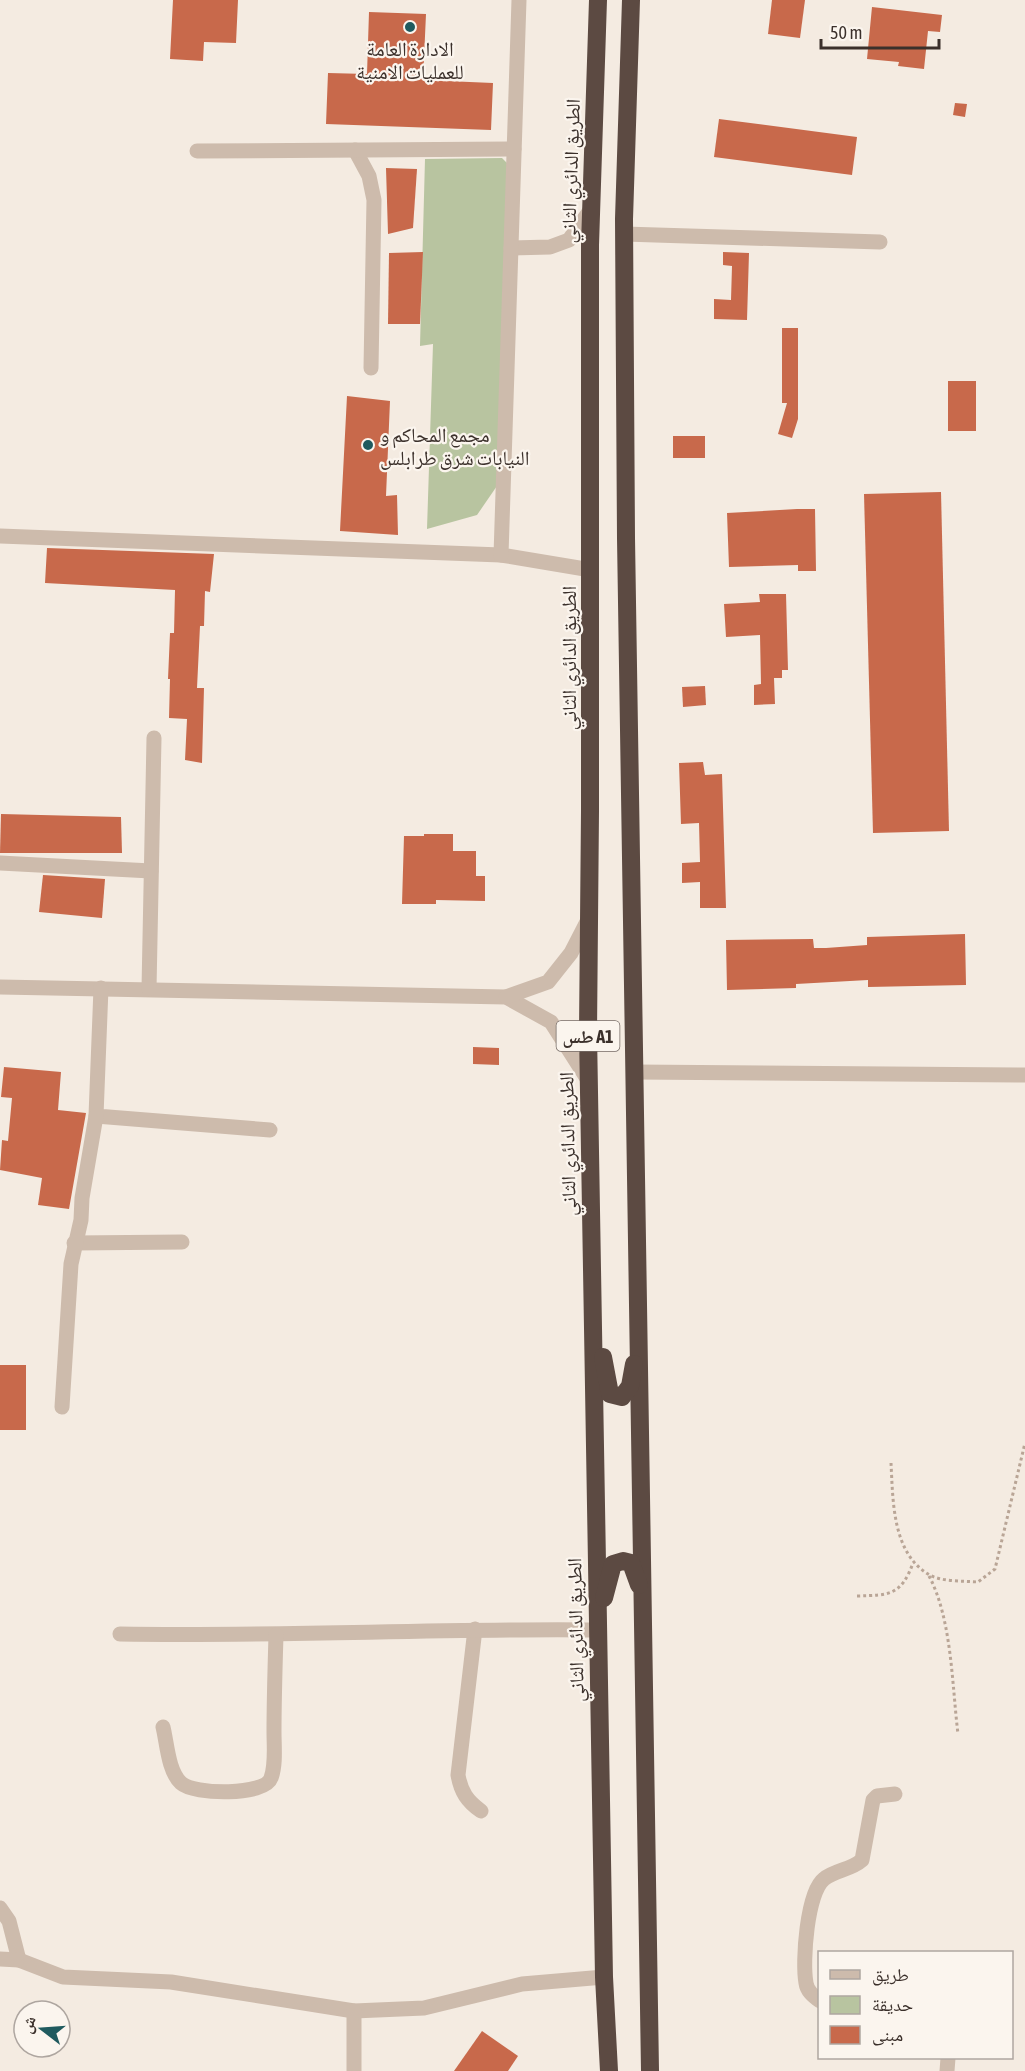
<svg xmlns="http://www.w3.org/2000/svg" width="1025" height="2071" font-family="'Asap Condensed','Noto Naskh Arabic',sans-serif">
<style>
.green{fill:#b8c4a0}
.building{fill:#c8694b}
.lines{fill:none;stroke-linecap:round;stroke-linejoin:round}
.path{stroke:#b9a596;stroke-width:3;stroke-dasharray:3 3;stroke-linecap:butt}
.minor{stroke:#cdbbac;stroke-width:15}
.highway{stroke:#5c4a42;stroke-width:18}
.poi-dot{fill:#1f5a5e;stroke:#fbf5ee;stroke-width:2}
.labels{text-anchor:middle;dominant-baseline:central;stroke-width:4.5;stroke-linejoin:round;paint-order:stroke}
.shield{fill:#fbf5ee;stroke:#756b66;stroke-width:1.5}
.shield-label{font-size:18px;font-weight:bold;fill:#3b302b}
.poi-label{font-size:20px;fill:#3b302b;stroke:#fbf5ee}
.street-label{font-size:20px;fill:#3b302b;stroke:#fbf5ee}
</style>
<rect width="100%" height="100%" fill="#f4ebe1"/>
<path class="green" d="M502,158l6,6 -9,319 -22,32 -50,14 6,-185 -13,2 5,-187z"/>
<g class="building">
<path d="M173,0h65l-2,43 -32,-1 -1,19 -33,-2z"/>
<path d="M772,0h33l-5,38 -32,-4z"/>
<path d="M872,7l70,8 -2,17 -12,-1 -4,38 -26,-3 1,-4 -32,-3z"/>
<path d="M369,12l57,2 -3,66 70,3 -2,47 -165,-6 2,-51 39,1z"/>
<path d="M955,103l12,1 -2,13 -12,-2z"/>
<path d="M719,119l138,18 -5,38 -138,-18z"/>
<path d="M386,168l31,1 -4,59 -25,6z"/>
<path d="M423,252l-3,72h-32l1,-71z"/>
<path d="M723,252l26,1 -2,67 -33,-1v-20l17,1 1,-34 -9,-1z"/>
<path d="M782,328h16v91l-6,19 -14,-4 9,-31h-5z"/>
<rect x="948" y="381" width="28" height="50"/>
<path d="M347,396l43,5 -4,95 11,-1 1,40 -58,-4z"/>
<rect x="673" y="436" width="32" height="22"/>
<path d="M941,492l8,339 -76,2 -9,-339z"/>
<path d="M797,509h18l1,62h-18v-6l-69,2 -2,-54z"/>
<path d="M47,548l167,6 -4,38 -5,-1 -1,35h-4l-3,62h7l-2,75 -17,-3 2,-41 -18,-1 1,-39h-2l2,-46h4l1,-43 -130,-7z"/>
<path d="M759,594h27l2,76h-6v8h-8l1,26 -21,1v-20l7,-1 -1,-49 -34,2 -2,-33 36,-2z"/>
<path d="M705,686l1,19 -23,2 -1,-20z"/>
<path d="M703,762l2,13 17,-1 4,134h-26v-26l-18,1v-20l18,-1 -1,-39 -18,1 -2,-61z"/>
<path d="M1,814l120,3 1,36h-122z"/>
<path d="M424,834h29v17h23v25h9v25l-49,-1v4h-34l2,-68h20z"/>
<path d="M43,875l62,4 -3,39 -63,-6z"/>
<path d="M965,934l1,51 -98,2v-7l-72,4v4l-69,2 -1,-50 87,-1 1,9h12l41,-3v-8z"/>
<path d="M473,1047l26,1v17l-26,-1z"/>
<path d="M4,1067l57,5 -3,38 28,3 -17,96 -31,-4 4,-27 -42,-8 2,-30 6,1 4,-43 -11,-1z"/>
<rect x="0" y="1365" width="26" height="65"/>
<path d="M482,2031l36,25 -10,15h-54z"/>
</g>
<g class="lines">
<g class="path">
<path d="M891,1463c2,37 1,89 37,111 12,8 36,7 50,8l17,-13 30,-126"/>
<path d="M929,1576c23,43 23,110 29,158"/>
<path d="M857,1596c32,-1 44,0 56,-33"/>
</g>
<g class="minor">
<path d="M355,150l14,26 5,24 -3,168"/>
<path d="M197,151l317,-2"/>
<path d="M624,234l256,8"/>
<path d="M511,248l39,-1 19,-7 23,-32"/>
<path d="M0,536l501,19 90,15"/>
<path d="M501,555l18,-555"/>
<path d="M0,863l151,8"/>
<path d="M0,987l506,10 45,25 37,58"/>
<path d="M101,988l-5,128 174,14"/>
<path d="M149,989l5,-251"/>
<path d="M506,997l42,-15 23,-29 17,-33"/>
<path d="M634,1072l391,3"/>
<path d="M74,1243l108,-1"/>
<path d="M62,1407l9,-143 10,-44 1,-22 14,-82"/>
<path d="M475,1629l-17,146c3,17 9,26 23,36"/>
<path d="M120,1634c159,3 318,-6 478,-4"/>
<path d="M163,1727c4,16 5,44 18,56 13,12 84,13 90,-5 5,-13 3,-32 3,-46 0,-32 1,-64 2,-97"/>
<path d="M0,1908l9,13 10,39"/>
<path d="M0,1959l19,1 44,17 108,5 183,29 70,-3 98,-24 82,-7"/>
<path d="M820,2001c-7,-5 -13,-10 -14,-18 -4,-21 1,-91 18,-104 11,-9 27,-9 38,-19l11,-60 4,-4 18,-2"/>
<path d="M354,2011v60"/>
<path d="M947,2071l1,-13"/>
</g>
<g class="highway">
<path d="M598,0l-8,245v566l-2,222 16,944 5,94"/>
<path d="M631,0l-7,219 2,319 24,1533"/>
<path d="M603,1357l7,37 12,3 8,-11 4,-22"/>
<path d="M604,1598l9,-34 10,-3 8,2 8,22"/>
</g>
</g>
<g class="poi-dot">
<circle cx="410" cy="27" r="6"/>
<circle cx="368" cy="445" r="6"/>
</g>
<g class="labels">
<rect class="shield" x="556.5" y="1021" width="63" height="30" rx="4.5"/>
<g class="shield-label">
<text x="588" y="1036">طس A1</text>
</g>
<g class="poi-label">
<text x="410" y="48">الادارة العامة<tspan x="410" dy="23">للعمليات الامنية</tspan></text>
<text x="380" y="434" text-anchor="start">مجمع المحاكم و<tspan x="380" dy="23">النيابات شرق طرابلس</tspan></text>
</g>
<g class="street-label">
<text transform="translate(570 171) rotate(-88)">الطريق الدائري الثاني</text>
<text transform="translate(568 658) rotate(-90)">الطريق الدائري الثاني</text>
<text transform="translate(567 1144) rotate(-91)">الطريق الدائري الثاني</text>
<text transform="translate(575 1630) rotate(-91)">الطريق الدائري الثاني</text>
</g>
</g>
<rect x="818" y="1951" width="195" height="108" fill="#fbf5ee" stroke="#aea6a0" stroke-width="1.5"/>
<rect x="830" y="1970" width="30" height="9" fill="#cdbbac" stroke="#aea6a0" stroke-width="1.5"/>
<text x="872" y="1981" font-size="18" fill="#3b302b">طريق</text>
<rect x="830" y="1996" width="30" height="18" fill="#b8c4a0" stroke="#aea6a0" stroke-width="1.5"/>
<text x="872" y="2011" font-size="18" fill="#3b302b">حديقة</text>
<rect x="830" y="2026" width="30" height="18" fill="#c8694b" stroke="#aea6a0" stroke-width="1.5"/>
<text x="872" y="2041" font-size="18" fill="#3b302b">مبنى</text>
<g transform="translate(42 2029) rotate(287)"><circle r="28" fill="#fbf5ee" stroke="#aea6a0" stroke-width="1.5"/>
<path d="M0-4.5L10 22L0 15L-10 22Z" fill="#1f5a5e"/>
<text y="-9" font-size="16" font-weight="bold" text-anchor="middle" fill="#3b302b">ش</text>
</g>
<path d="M821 39v9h118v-9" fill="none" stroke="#3b302b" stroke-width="3"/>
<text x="830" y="39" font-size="18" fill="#3b302b" stroke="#fbf5ee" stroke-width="4.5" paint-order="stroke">50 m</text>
</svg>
